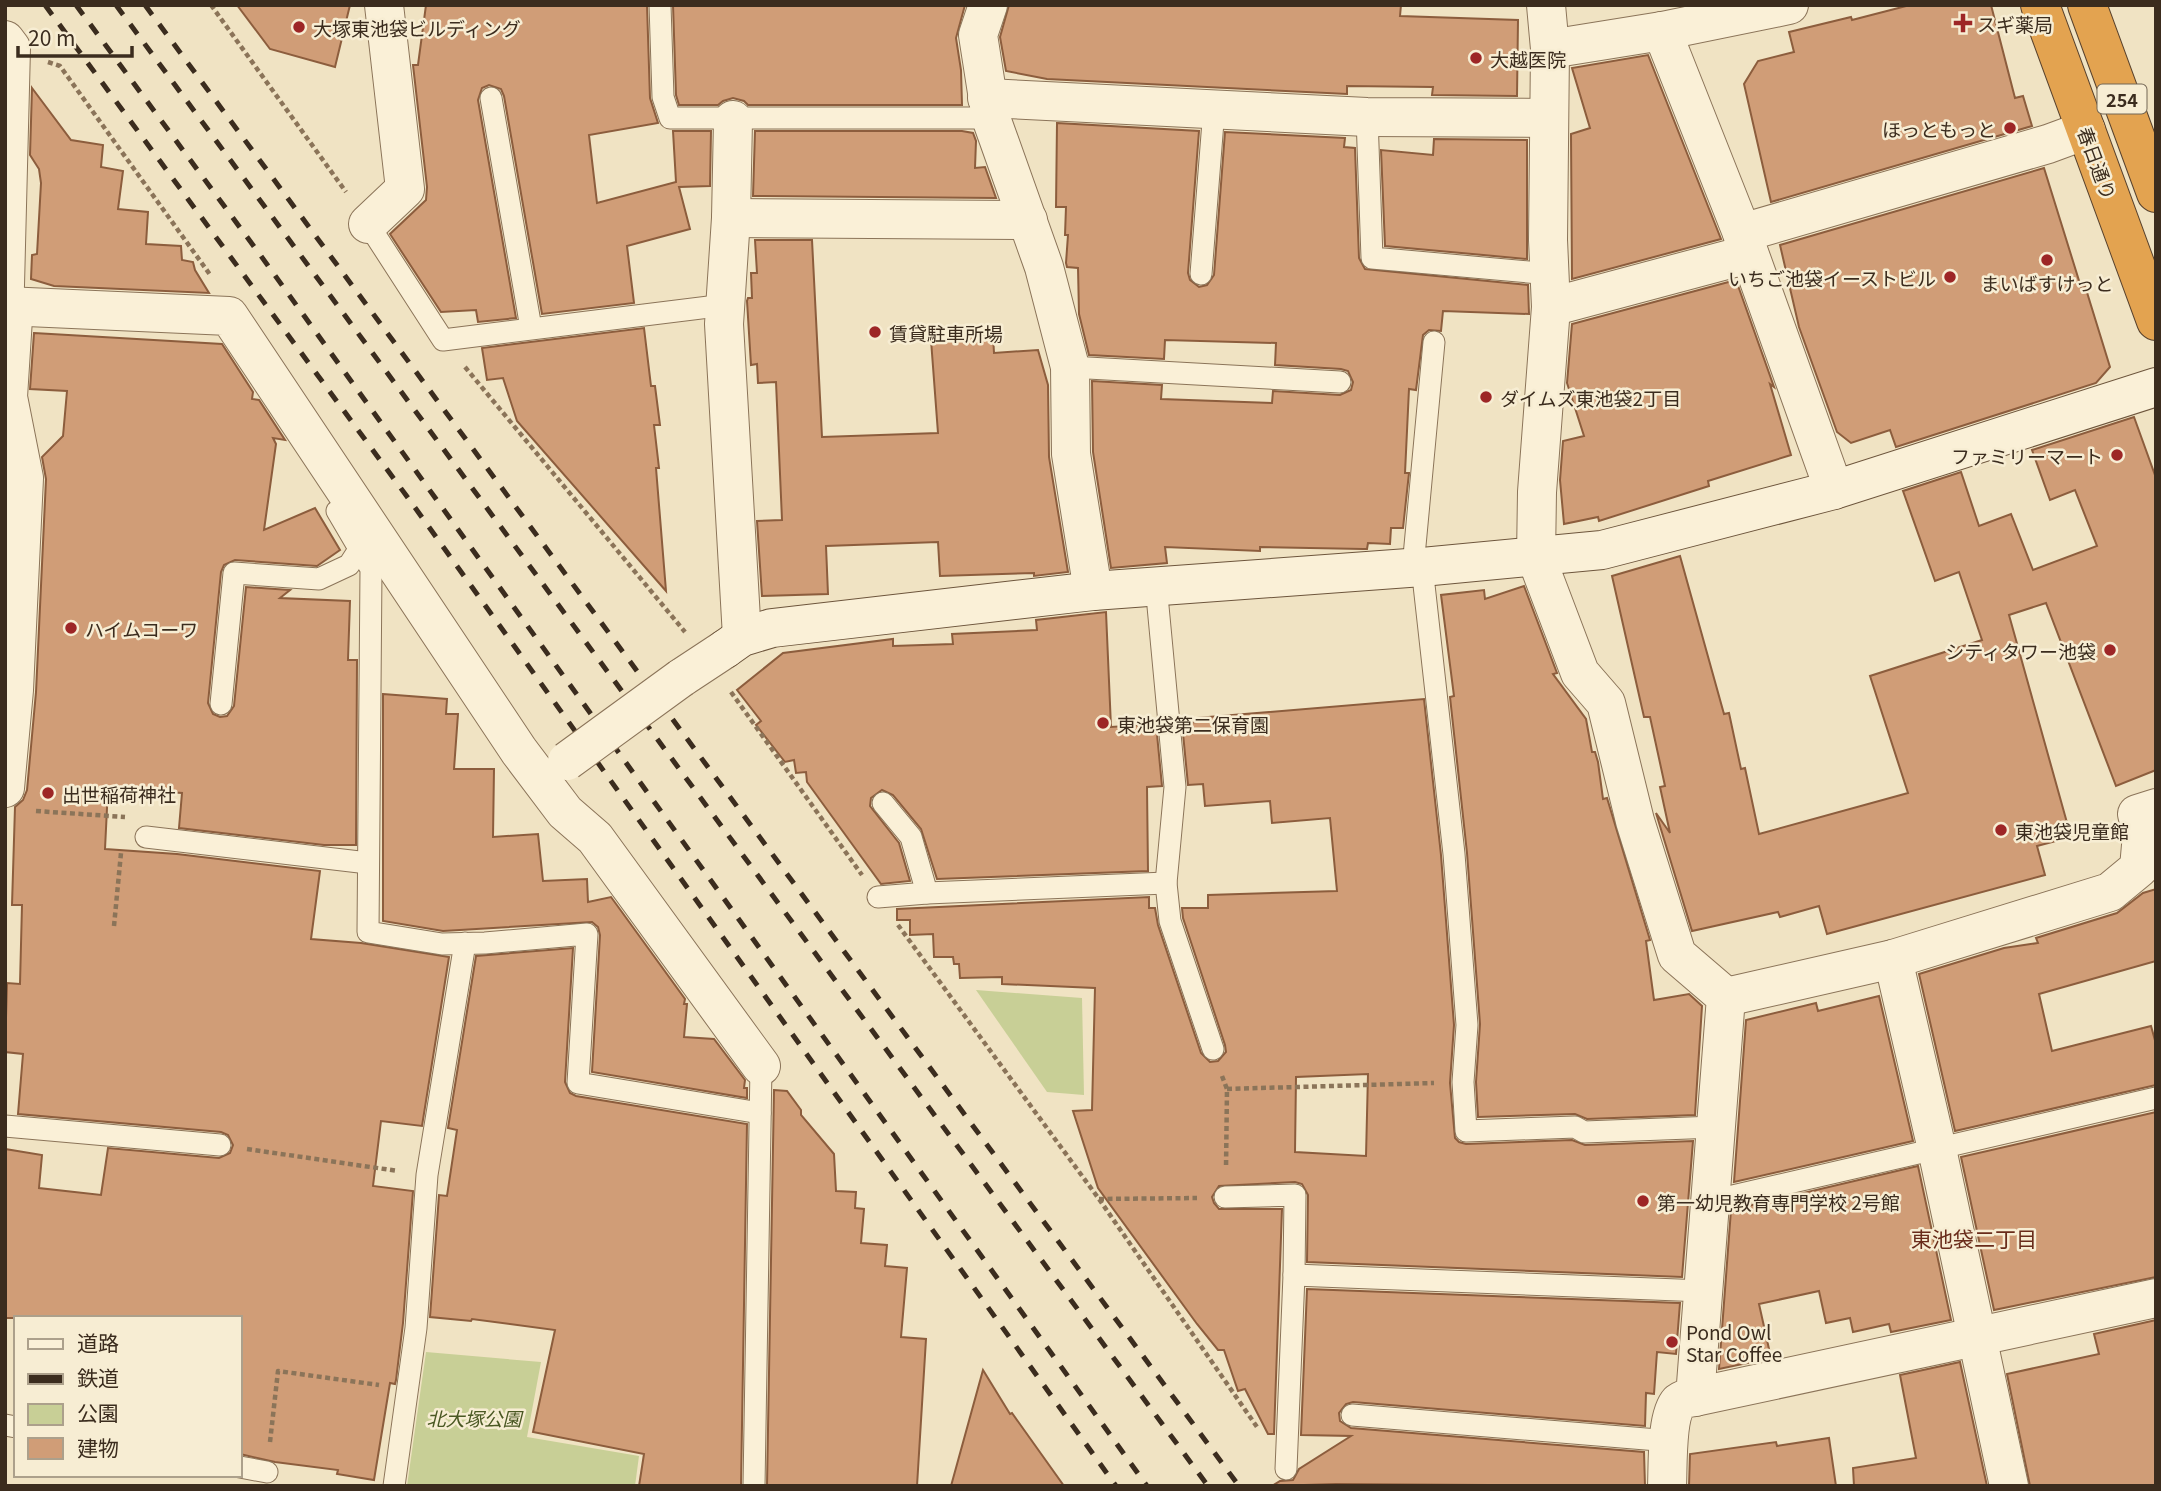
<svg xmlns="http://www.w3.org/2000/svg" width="2161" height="1491" font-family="Georgia,'Noto Sans JP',serif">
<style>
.green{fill:#c8cf96}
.building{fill:#d09d77;stroke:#8c5d3d;stroke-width:2;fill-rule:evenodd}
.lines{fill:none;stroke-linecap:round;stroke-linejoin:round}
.lane-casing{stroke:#8b7459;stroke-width:23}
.street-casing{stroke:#8b7459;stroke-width:40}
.secondary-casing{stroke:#6d553c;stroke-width:40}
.highway-casing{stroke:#59422d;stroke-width:40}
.path{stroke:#8b7459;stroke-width:4.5;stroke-dasharray:5 3.5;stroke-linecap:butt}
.lane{stroke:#faf0d7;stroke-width:21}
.street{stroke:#faf0d7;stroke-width:38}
.secondary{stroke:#faf0d7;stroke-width:38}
.highway{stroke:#e3a350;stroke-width:38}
.rail{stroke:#3b2c1e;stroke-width:5;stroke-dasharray:12 12;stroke-linecap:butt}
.street-bridge-casing{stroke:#8b7459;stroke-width:40;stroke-linecap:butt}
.street-bridge{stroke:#faf0d7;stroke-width:38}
.poi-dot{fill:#9d2626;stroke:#f7edd3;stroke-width:2.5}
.labels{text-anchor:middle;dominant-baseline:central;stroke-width:5;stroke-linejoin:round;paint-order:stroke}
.shield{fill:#f7edd3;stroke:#736654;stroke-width:2}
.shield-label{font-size:18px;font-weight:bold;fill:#3b2c1e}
.poi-label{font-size:19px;fill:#3b2c1e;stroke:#f7edd3;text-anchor:start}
.street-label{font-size:19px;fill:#3b2c1e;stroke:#f7edd3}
.park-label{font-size:19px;font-style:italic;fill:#4a5823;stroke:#f7edd3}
.neighbourhood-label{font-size:21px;fill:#692c1b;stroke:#f7edd3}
</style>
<rect width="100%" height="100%" fill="#f0e3c3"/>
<g class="green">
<path d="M976,990l106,8 2,97 -37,-3z"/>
<path d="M426,1352l115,10 -14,75 112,19 -4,30h-228z"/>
</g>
<g class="building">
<path d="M237,5h113l-15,62 -65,-18z"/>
<path d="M426,5h221l3,93 8,25 -69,12 8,68 79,-21 -3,-51h38l-1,55 -31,1 11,42 -63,17 7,57 -92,11 -38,-218 -3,-7 -12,-4 -7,3 -4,12 38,218 -38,4 -2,-12 -35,2 -51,-78 36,-34 1,-13 -14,-122h5z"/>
<path d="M673,5h292l-9,33 5,32 1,35h-214l-4,-4 -11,-3 -10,3 -5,4h-39l-3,-10z"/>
<path d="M1009,5h392l-1,11 118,4 -1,76 -85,-1 1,-8 -86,-1v8l-300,-15 -41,-8 -6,-34z"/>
<path d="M1910,5h81l24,93 8,-2 9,30 -261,76 -27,-118 14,-23 36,-9 -5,-20 62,-15 1,3z"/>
<path d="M1648,55l73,184 -149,40 -1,-145 19,-6 -18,-60z"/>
<path d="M32,88l39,52 32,5 -2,22 22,4 -5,38 30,3 -2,32 35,2 1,14 11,2 2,8 14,23 -155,-7 -23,-7 1,-24 5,-1 4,-71 -2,-14 -9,-14z"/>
<path d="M1057,123l142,8 -11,142 2,7 9,7 8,-2 7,-10 11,-143 120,6 -1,9 11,1 4,110 6,11 163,16 1,29 -86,-3 -2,20 -12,-1 -6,5 -7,55 -7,-1 -4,84h4l-6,55h-12l-1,16 -22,-1 -1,6h-4l-103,-2v4l-95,-4 2,16 -56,5 -18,-116 -1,-71 70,4 -1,14 111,4 1,-12 67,4 11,-5 2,-8 -5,-11 -7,-2 -66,-4 1,-22 -111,-3 -1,19 -75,-4 -10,-41 -1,-46 -11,-1 -1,-4 2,-28h-3l1,-28h-10z"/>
<path d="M755,131h207l11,2 3,8 -1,27 10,-1 11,31 -243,-2z"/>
<path d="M1434,139l93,1v119l-142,-13 -4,-96 52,5z"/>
<path d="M2044,168l37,119 4,-1 25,81 -14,16 -200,64 -6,-17 -39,13 -14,-11 -38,-105 -19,-82z"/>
<path d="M755,240h57l10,197 116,-4 -7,-93 62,-5 1,18 44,-3 10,35 1,72 19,115 -34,4v-3l-94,3 -2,-34 -112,4 2,48 -66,2 -5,-75 25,-1 -6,-138 -18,1 -1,-19 -6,1 -4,-64 1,-3h4l-1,-25h6z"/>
<path d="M1736,280l38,107 -4,-3 21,71 -83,26 1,5 -110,35 -1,-4 -34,7 -4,-44 3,-39 21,-5 -17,-53 5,-59z"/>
<path d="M644,328l7,58h4l5,39h-6l5,43h-3l10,123 -149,-170 -14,-43 -16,2 -5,-32z"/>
<path d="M34,333l188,11 31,48 -1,7 7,1 26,40 -12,-2 3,6 -12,86 51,-22 25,42 -23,16 -82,-6 -11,5 -3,7 -13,131 5,11 7,3 7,-1 7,-10 12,-119 44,3 -10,8 70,3 -2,59h9l-1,185h-32l-145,-17 3,-35 -74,-5 -3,61 72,5 143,17 -9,68 50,4 88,14 -27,169 -41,-5 -8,65 40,5 -10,132 -7,57 -1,4 -5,-1 -16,97 -37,-6 1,-4 -63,-8 -35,-8v-136h-235v-169l37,6 -3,33 62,7 7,-47 111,10 11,-5 3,-8 -5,-10 -7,-3 -203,-18 5,-60 -18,-2 2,-69 13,1 2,-79h-10l3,-98 8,-7 4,-10 9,-98 10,-213 -4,-22 21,-21 4,-45 -37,-2z"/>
<path d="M2134,417l22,61v292l-40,16 -70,-183 -37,12 62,222 -34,9 8,29 -218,59 -8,-28 -39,11 -2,-5 -86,19 -36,-118 14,20 -10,-46 5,-1 -15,-69h-6l-32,-141 68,-20 44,158 5,-1 12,56 4,-1 14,66 149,-41 -38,-117 112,-36 -23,-68 -24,9 -32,-90 58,-19 18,54 32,-12 22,56 64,-24 -22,-56 -25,10 -18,-50z"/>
<path d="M1524,586l33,87 -4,1 33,45 6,33h3l3,10 5,37 4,-1 43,142 -4,1 8,59 35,-6 13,12 -7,109 -108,4 -12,-5 -97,3 -2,-35 4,-58 -13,-171 -17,-156 4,-1 -13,-101 43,-5 1,9z"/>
<path d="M1106,612l5,115 45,-3 6,62 -15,1 1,84 -211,8 -16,-50 -28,-34 -11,-5 -11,8 -1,8 29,37 11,38 -29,3 -74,-102 -1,-10 -10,1 -2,-13 -9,2 -29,-37 5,-4 -24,-31 46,-37 110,-14v7l60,-2 -1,-10 85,-4 -1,-10z"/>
<path d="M383,694l64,5 -1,15h12l-4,55h40l-1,68 45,-3 5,47 44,-2 1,23 23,-5 74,102 -1,5h3l-3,33 30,2 31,41 -1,8h3v10l-155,-26 8,-137 -2,-8 -6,-5 -149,9 -60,-10z"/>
<path d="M1424,699l17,156 13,170 -4,58 5,55 4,4 7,2 106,-4 13,5 108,-4 -11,136 -375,-15 1,-67 -6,-11 -7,-2 -76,4 -7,11 2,6 5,6h63l-8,225h-6l-23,-45 -7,2 -14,-41h-6l-21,-26 -99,-136 -25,-77 19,-1 3,-122 -93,-4v-7l-42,1 -1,-14h-5l-1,-7h-19l-1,-23 -23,1v-15h-13v-11l252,-12v11h6l3,17 43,128 9,9 8,-1 8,-9 -1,-7 -42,-127 -1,-10h26v-13l129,-4 -7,-73 -58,5 -2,-22 -65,5 -2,-22 -15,1 -6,-62 15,-1v-4zM1368,1074l-2,82 -71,-4 1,-75z"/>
<path d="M2156,889v72l-117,33 13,57 99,-25 5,18v41l-201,46 -36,-157 85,-26 34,-5 -2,-5 81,-25 26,-20z"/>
<path d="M573,948l-8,134 5,11 6,3 171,28 -6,362h-102l5,-32 -111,-22 22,-102 -83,-11 -1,2 -41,-4 9,-122 8,1 10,-66 -9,-2 28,-172z"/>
<path d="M1879,996l34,145 -179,41 12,-162 70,-17 2,8z"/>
<path d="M774,1090l13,1 14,19v5l33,39 2,37 20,1 -1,16 9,1 -3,34 26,2 -2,21 22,2 -6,69 25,2 -9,147h-150z"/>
<path d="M2156,1112v165l-162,33 -33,-153z"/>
<path d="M1918,1166l33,154 -60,12 -2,-8 -36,8 -3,-14 -24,5 -7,-32 -60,13 12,54 -52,11 12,-159z"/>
<path d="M1307,1289l373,14 -4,51 -19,-2 -3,42 -8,-1 -1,33 -292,-24 -7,2 -7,9 1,8 11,7 293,24 1,34 -309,-2 -64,2 8,-5 13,-1 6,-11 52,-33 -50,-1z"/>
<path d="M2156,1320v166h-126l-23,-112 92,-20 -5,-20z"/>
<path d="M1960,1362l27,124h-133l-1,-18 63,-10 -16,-83z"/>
<path d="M983,1370l27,44 2,-1 52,73h-113z"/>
<path d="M1829,1438l7,48h-147l1,-32 86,-12 1,4z"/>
</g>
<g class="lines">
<defs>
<g id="lane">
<path d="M660,5l3,92 7,21h321"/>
<path d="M491,98l40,230"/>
<path d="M1367,117l5,141 179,16"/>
<path d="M368,224l75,116 282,-35"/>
<path d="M1201,274l13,-165"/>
<path d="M1070,367l270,15"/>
<path d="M337,511l34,58 -3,363 74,12 43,-1 102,-9 -9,149 182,30"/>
<path d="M1413,567l21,-225"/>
<path d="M1422,567l32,287 13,171 -4,57 3,49 109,-4 9,5 131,-5"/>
<path d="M1156,585l19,202 -9,96 4,38 43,128"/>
<path d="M221,704l13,-131 85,6 30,-14 11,-17"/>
<path d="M883,803l28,34 16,56"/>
<path d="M146,837l222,26"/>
<path d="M878,897l49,-4 239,-10"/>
<path d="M5,1126l215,19"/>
<path d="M1225,1197l70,-2 -1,80 -8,194"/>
<path d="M1711,1201l445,-103"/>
<path d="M1294,1275l410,16"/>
<path d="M1352,1415l318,26"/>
<path d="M5,1425l11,2"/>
<path d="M240,1467l27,5"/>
<path d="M394,1486l22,-158 11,-153 38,-232"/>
<path d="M754,1486l7,-420"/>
</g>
<g id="street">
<path d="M988,5l-10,30 13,83 53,149 26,100 1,87 22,137"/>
<path d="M1546,5l4,44 -2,191 3,67 -14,185 -1,65 44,116 26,30 29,118 42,134 49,42 -31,400c-6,1 -11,1 -16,5 -13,14 -11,64 -12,84"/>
<path d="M1662,31l80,202 92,257"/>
<path d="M5,40l6,8 -6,237"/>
<path d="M1550,49l112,-18 127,-26"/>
<path d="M987,98l380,19 182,1"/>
<path d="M733,120l-2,98 -7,106 18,313"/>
<path d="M731,218l297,2"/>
<path d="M368,224l37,-35 -21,-184"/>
<path d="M1742,233l306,-89 38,-14"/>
<path d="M5,291l8,27 -5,79 16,81 -10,212 -9,98"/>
<path d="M5,306l224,10 290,435 46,61 30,26 166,228"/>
<path d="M1551,307l198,-53"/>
<path d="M681,678l44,-29"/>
<path d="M1893,959l44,190 72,337"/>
<path d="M1726,997l167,-38 217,-67 29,-24 3,-34 -5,-20 19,-6"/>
<path d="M1695,1397l461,-99"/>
</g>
<path id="secondary" d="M725,649l17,-12 30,-9 321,-37 329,-24 180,-17 232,-60 322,-103"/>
<g id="highway">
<path d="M2040,5l116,316"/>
<path d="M2087,5l69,188"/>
</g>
</defs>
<use href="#lane" class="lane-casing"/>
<use href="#street" class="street-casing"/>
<use href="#secondary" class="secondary-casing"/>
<use href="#highway" class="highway-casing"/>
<g class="path">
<path d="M211,5l135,187"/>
<path d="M48,62l12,4 151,210"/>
<path d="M465,367l220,265"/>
<path d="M731,692l131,183"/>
<path d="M36,811l89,6"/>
<path d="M898,925l201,274 158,228"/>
<path d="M114,926l7,-73"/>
<path d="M1222,1076l5,13 -1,79"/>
<path d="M1227,1089l207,-6"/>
<path d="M247,1149l151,22"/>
<path d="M1099,1199l98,-1"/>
<path d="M270,1442l8,-71 101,14"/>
</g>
<use href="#lane" class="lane"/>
<use href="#street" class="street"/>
<use href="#secondary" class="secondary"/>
<use href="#highway" class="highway"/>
<g class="rail">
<path d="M45,5l366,497 705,984"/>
<path d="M76,5l185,251 886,1230"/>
<path d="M116,5l1092,1481"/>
<path d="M145,5l1094,1481"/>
</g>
<defs>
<path id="street-bridge" d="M567,761l114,-83"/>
</defs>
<use href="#street-bridge" class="street-bridge-casing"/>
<use href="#street-bridge" class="street-bridge"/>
</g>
<g class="poi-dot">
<path d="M1959.5 12.5h7v7h7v7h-7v7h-7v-7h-7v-7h7z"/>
<circle cx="299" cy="27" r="7"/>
<circle cx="1476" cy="58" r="7"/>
<circle cx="2010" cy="128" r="7"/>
<circle cx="2047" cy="260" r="7"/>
<circle cx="1950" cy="277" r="7"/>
<circle cx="875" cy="332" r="7"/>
<circle cx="1486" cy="397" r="7"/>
<circle cx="2117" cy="455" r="7"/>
<circle cx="71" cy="628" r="7"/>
<circle cx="2110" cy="650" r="7"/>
<circle cx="1103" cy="723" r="7"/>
<circle cx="48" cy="793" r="7"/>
<circle cx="2001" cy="830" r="7"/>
<circle cx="1643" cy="1201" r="7"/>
<circle cx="1672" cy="1342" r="7"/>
</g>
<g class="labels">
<rect class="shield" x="2097.5" y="84.5" width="49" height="29" rx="5"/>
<g class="shield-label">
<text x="2122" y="99">254</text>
</g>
<g class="poi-label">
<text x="1977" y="23">スギ薬局</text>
<text x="313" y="27">大塚東池袋ビルディング</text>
<text x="1490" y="58">大越医院</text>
<text x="1996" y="128" text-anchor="end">ほっともっと</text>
<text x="1936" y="277" text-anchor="end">いちご池袋イーストビル</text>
<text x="2047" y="282" text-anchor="middle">まいばすけっと</text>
<text x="889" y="332">賃貸駐車所場</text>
<text x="1500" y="397">ダイムズ東池袋2丁目</text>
<text x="2103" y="455" text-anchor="end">ファミリーマート</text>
<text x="85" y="628">ハイムコーワ</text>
<text x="2096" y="650" text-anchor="end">シティタワー池袋</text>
<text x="1117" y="723">東池袋第二保育園</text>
<text x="62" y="793">出世稲荷神社</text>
<text x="2015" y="830">東池袋児童館</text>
<text x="1657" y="1201">第一幼児教育専門学校 2号館</text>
<text x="1686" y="1331">Pond Owl<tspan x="1686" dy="22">Star Coffee</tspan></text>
</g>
<g class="street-label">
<text transform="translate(2098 163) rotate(70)">春日通り</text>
</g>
<g class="park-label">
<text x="474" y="1417">北大塚公園</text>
</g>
<g class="neighbourhood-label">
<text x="1974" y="1238">東池袋二丁目</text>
</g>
</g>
<rect width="2161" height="1491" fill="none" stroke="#3b2c1e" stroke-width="14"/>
<rect x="14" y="1316" width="228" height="161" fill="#f7edd3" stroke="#aca08b" stroke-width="2"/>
<rect x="28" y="1339" width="35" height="10" fill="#faf0d7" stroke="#aca08b" stroke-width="2"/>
<text x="77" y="1351" font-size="21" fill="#3b2c1e">道路</text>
<rect x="28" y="1374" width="35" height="10" fill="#3b2c1e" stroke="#aca08b" stroke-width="2"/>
<text x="77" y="1386" font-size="21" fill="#3b2c1e">鉄道</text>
<rect x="28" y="1404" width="35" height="21" fill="#c8cf96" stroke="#aca08b" stroke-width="2"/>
<text x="77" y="1421" font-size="21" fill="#3b2c1e">公園</text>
<rect x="28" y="1438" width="35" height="21" fill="#d09d77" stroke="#aca08b" stroke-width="2"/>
<text x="77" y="1456" font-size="21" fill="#3b2c1e">建物</text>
<path d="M18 46v10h114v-10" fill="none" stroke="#3b2c1e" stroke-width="3.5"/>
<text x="28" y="46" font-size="21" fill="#3b2c1e" stroke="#f7edd3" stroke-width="5" paint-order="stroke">20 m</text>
</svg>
